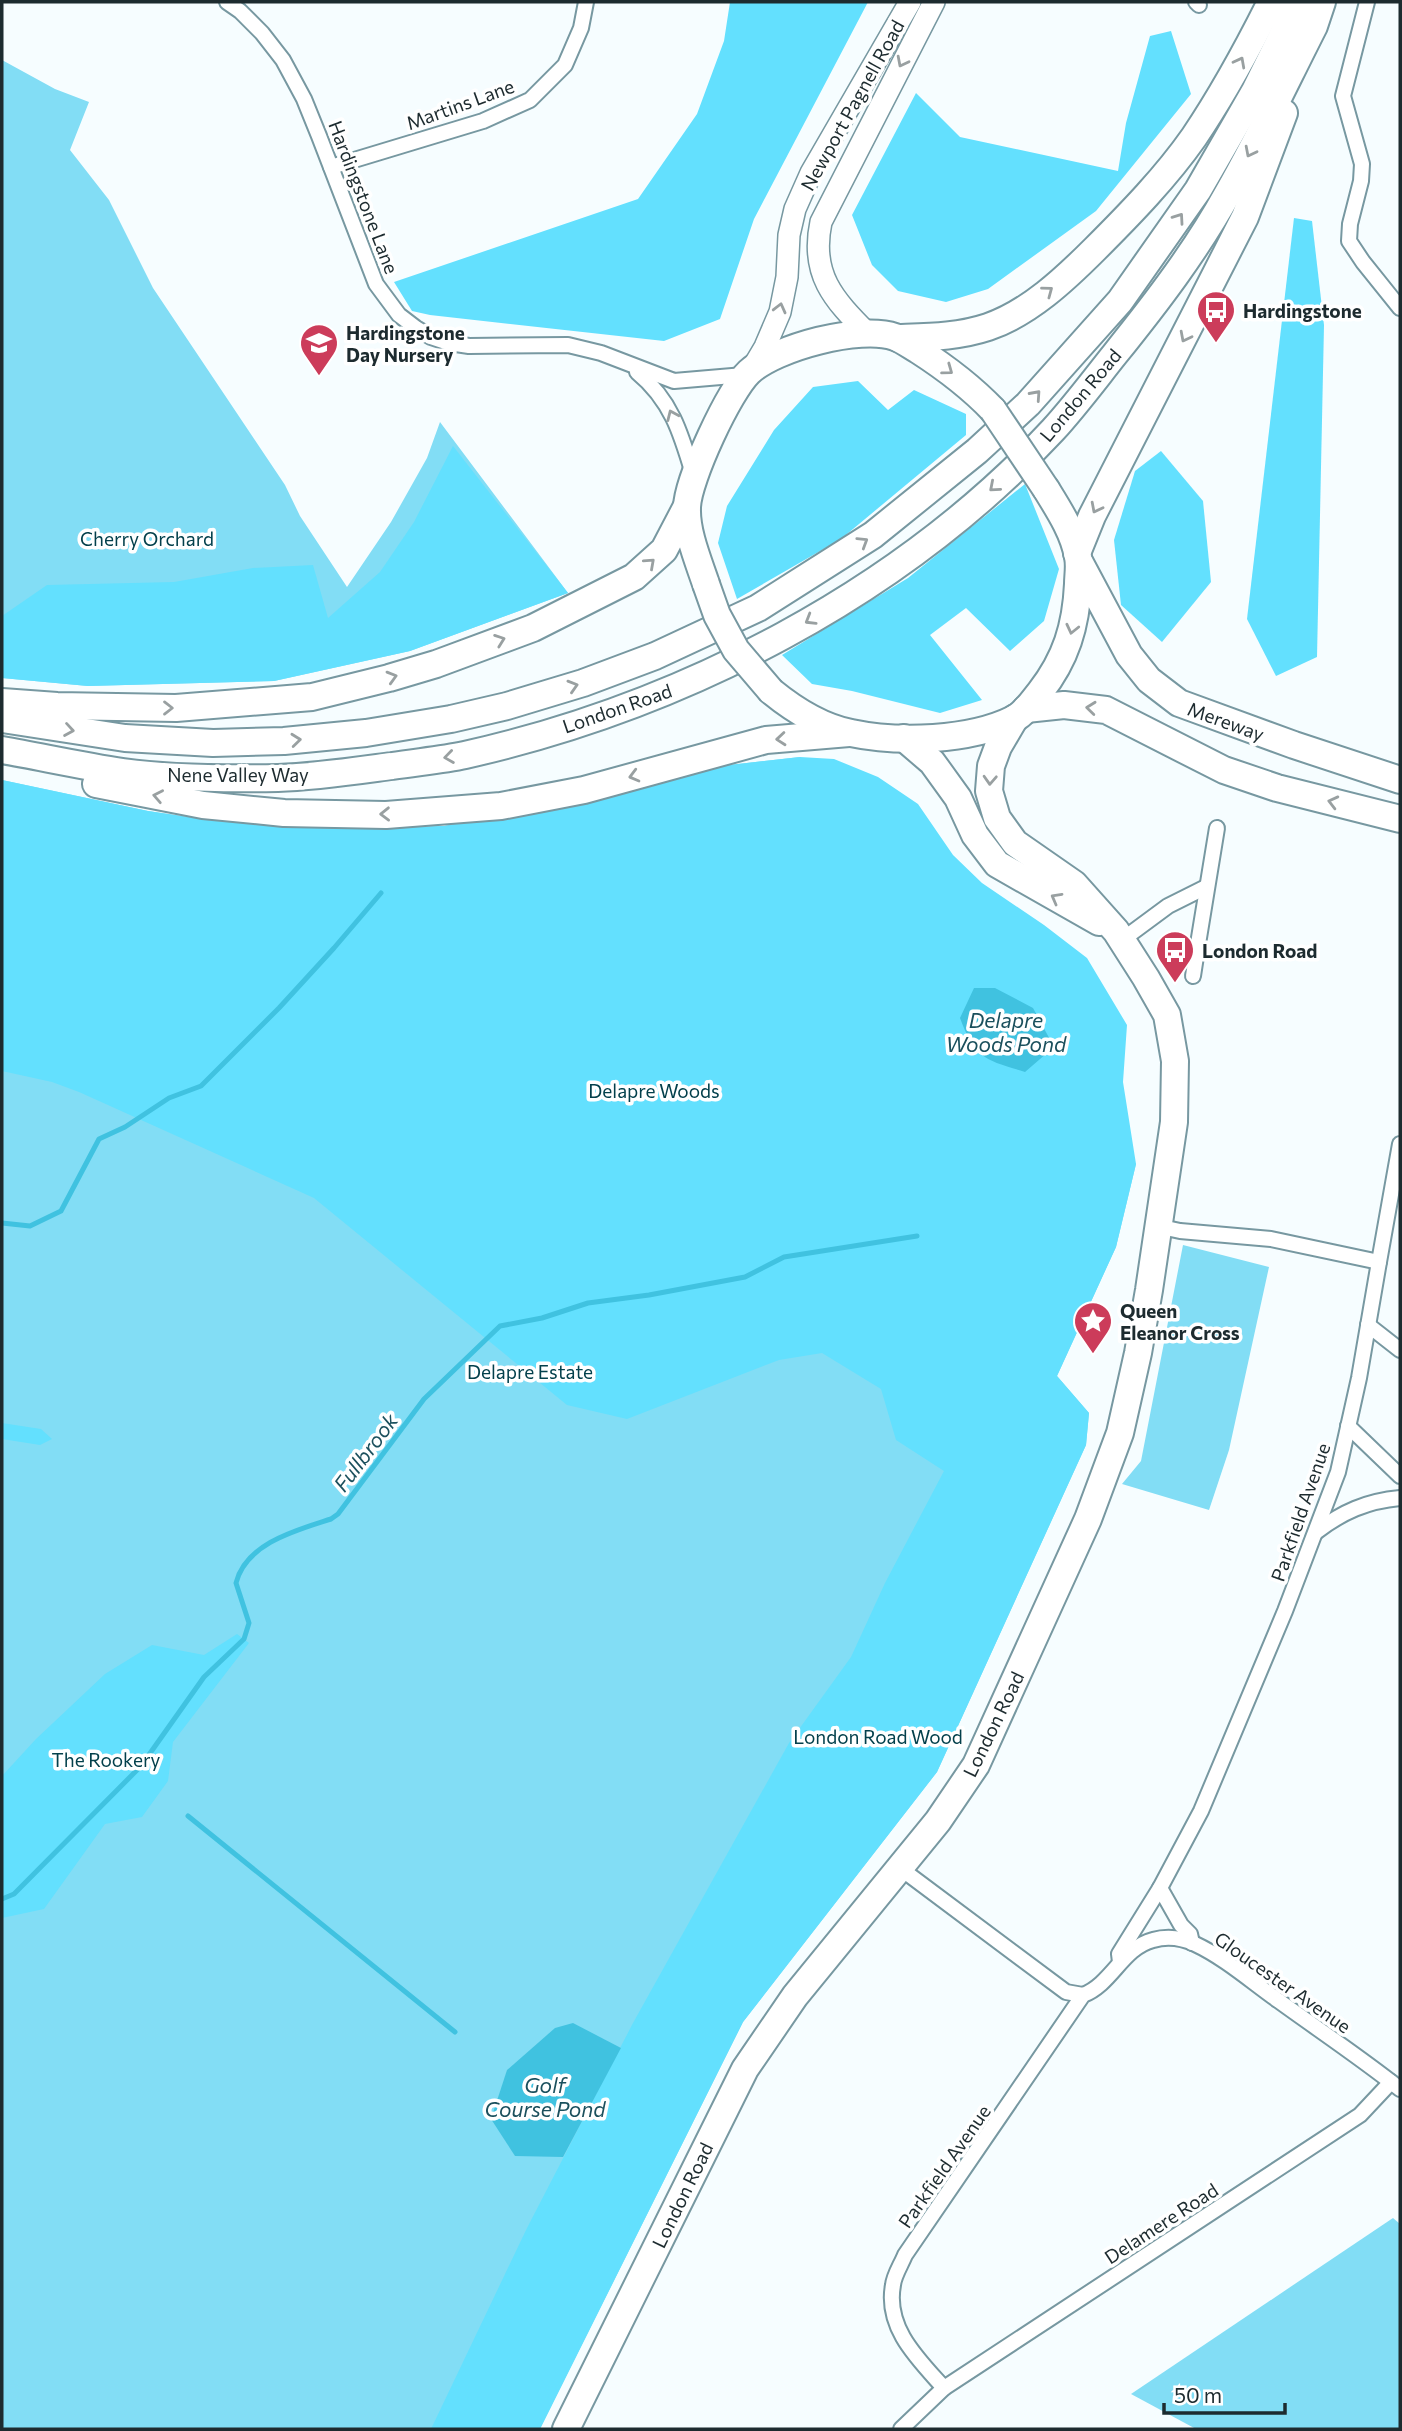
<svg xmlns="http://www.w3.org/2000/svg" width="1402" height="2431" font-family="Commissioner,sans-serif">
<style>
.green{fill:#82ddf5}
.forest{fill:#63e0fe}
.water{fill:#40c2e0}
.lines{fill:none;stroke-linecap:round;stroke-linejoin:round}
.stream{stroke:#40c2e0;stroke-width:5}
.street-casing{stroke:#7798a1;stroke-width:18}
.secondary-casing{stroke:#7798a1;stroke-width:24}
.highway-casing{stroke:#7798a1;stroke-width:30}
.street{stroke:#fff;stroke-width:14}
.secondary{stroke:#fff;stroke-width:21}
.highway{stroke:#fff;stroke-width:26}
.highway-bridge-casing{stroke:#7798a1;stroke-width:30;stroke-linecap:butt}
.highway-bridge{stroke:#fff;stroke-width:26}
.oneway{stroke:#99a0a1}
.labels{text-anchor:middle;dominant-baseline:central;stroke-width:7;stroke-linejoin:round;paint-order:stroke}
.street-label{font-size:19px;fill:#1d2b2f;stroke:#fff}
.poi-label{font-size:19px;font-weight:bold;fill:#1d2b2f;stroke:#fff;text-anchor:start}
.park-label{font-size:19px;fill:#03404c;stroke:#fff}
.water-label{font-size:21px;font-style:italic;fill:#1b505d;stroke:#fff}
</style>
<rect width="100%" height="100%" fill="#f6fdff"/>
<g class="green">
<path d="M2,60l53,29 34,13 -19,48 39,50 44,88 132,197 15,31 47,71 44,-65 36,-64 13,-36 128,171 -158,58 -136,30 -186,5 -86,-8z"/>
<path d="M800,757l36,38 300,369 -20,83 -59,129 32,37 -3,32 -149,327 -194,250 -203,407h-538v-1649l146,31 67,10 148,7 81,-2 188,-36 97,-25z"/>
<path d="M1183,1245l86,22 -40,183 -20,60 -87,-26 19,-23z"/>
<path d="M1393,2218l7,6v205h-204l-65,-35z"/>
</g>
<g class="forest">
<path d="M730,2h138l-114,217 -34,100 -56,22 -234,-26 -18,-4 -18,-29 244,-83 59,-85 27,-73z"/>
<path d="M1171,31l20,63 -95,117 -108,78 -42,13 -48,-11 -26,-26 -20,-50 64,-122 44,44 158,34 8,-48 24,-87z"/>
<path d="M1294,218l18,3 12,104 -7,332 -41,19 -29,-57z"/>
<path d="M858,381l30,29 26,-20 52,24v21l-125,104 -104,60 -19,-56 9,-37 47,-76 39,-43z"/>
<path d="M453,446l115,147 -158,58 -136,30 -186,5 -86,-8v-62l45,-31 127,-3 79,-14 60,-3 15,53 52,-46 34,-50z"/>
<path d="M1161,451l42,50 8,81 -49,60 -41,-37 -7,-65 21,-69z"/>
<path d="M1025,484l34,85 -15,52 -34,30 -44,-43 -36,27 52,65 -42,13 -88,-22 -40,-7 -30,-29 126,-77z"/>
<path d="M800,757l34,2 44,18 40,27 35,51 29,28 62,42 43,33 40,67 -4,57 13,82 -20,83 -59,129 32,37 -3,32 -149,327 -194,250 -203,407h-109l96,-201 106,-205 156,-280 62,-86 34,-74 59,-112 -48,-31 -15,-51 -59,-36 -43,7 -152,59 -60,-14 -253,-207 -235,-106 -27,-10 -50,-11v-291l146,31 67,10 148,7 81,-2 188,-36 97,-25z"/>
<path d="M2,1423l39,6 11,10 -12,6 -38,-6z"/>
<path d="M237,1634l12,9 -76,99 -5,39 -26,36 -37,7 -61,85 -42,9v-142l34,-37 69,-65 47,-29 52,10z"/>
</g>
<g class="water">
<path d="M974,988h21l38,20 21,39 -29,25c-39,-12 -50,-13 -65,-54z"/>
<path d="M573,2023l48,25 -58,109 -48,-1 -24,-37 16,-49 48,-42z"/>
</g>
<g class="lines">
<g class="stream">
<path d="M2,1223l28,3 31,-15 38,-72 26,-12 44,-29 32,-12 78,-78 55,-60 47,-55"/>
<path d="M188,1816l267,216"/>
<path d="M2,1899l12,-5 127,-128 63,-89 40,-38 5,-16 -13,-40c10,-40 61,-53 95,-64l7,-5 86,-115 76,-73 42,-8 46,-15 61,-8 96,-18 39,-20 133,-21"/>
</g>
<defs>
<g id="street">
<path d="M227,2l13,9 22,22 21,27 21,39 15,37 57,148 23,31 17,13 15,9 18,6 20,3 99,-1 33,8 73,28 70,-6"/>
<path d="M1196,2l3,3"/>
<path d="M1367,2l-24,94 19,68 -1,17 -11,43 -1,17 14,21 37,46"/>
<path d="M331,167l152,-46 47,-21 35,-35 16,-37 5,-26"/>
<path d="M637,372c34,28 44,61 56,102"/>
<path d="M1122,940l46,-34 38,-19"/>
<path d="M1179,948l18,2 -4,26"/>
<path d="M1197,950l20,-122"/>
<path d="M1379,1262l21,-118"/>
<path d="M1368,1325l32,25"/>
<path d="M1348,1426l52,50"/>
<path d="M1316,1532c26,-20 51,-31 84,-34"/>
<path d="M900,1868l166,124 17,3"/>
<path d="M1160,1888l21,37 9,9 2,9"/>
<path d="M1120,1962l-1,-8 41,-66 41,-77 84,-200 53,-139 21,-94 20,-116 -108,-23 -91,-8 -23,-5"/>
<path d="M944,2388c-26,-29 -59,-60 -51,-103 1,-10 8,-20 12,-30l178,-260c29,-11 39,-47 70,-55 14,-4 29,-2 42,4 30,14 57,38 84,57 40,29 82,57 121,88"/>
<path d="M901,2429l43,-41 416,-273 31,-33"/>
</g>
<g id="secondary">
<path d="M868,334c-35,-35 -58,-60 -47,-112l113,-220"/>
<path d="M752,369l13,-22 15,-35 7,-35 2,-42 6,-26 16,-36 99,-171"/>
</g>
<g id="highway">
<path d="M898,338c31,-1 60,-1 90,-11 41,-14 77,-48 107,-78 35,-35 71,-72 99,-112 29,-43 54,-89 77,-135"/>
<path d="M1077,553l15,-37 153,-299 39,-104"/>
<path d="M1080,563l49,92 20,25 30,23 115,42 106,35"/>
<path d="M706,584c-8,-24 -20,-52 -19,-77 1,-28 42,-116 62,-135 27,-25 111,-47 146,-35 8,3 16,9 23,13 28,18 52,36 75,60"/>
<path d="M771,691c22,18 50,36 80,42 47,10 119,8 163,-14 11,-6 18,-17 26,-27 26,-33 36,-66 38,-108 0,-9 2,-18 0,-27 -4,-24 -19,-47 -32,-68"/>
<path d="M2,702l55,4 119,2 136,-11 77,-19 47,-14 97,-36 101,-51 30,-27 23,-44"/>
<path d="M1026,709l38,-4 42,5 118,60 53,18 123,31"/>
<path d="M2,719l123,19 88,5 71,-2 82,-8 85,-14 56,-13 76,-23 72,-27 103,-48 115,-73 104,-84 51,-47 92,-103 78,-111 57,-99 36,-73 5,-16"/>
<path d="M904,738l28,24 26,36 17,37 22,29 102,58"/>
<path d="M2,750c40,7 80,16 121,22 51,7 104,7 155,6 38,-1 77,-7 114,-12 25,-4 50,-6 73,-11 218,-49 435,-161 588,-325 22,-24 42,-51 62,-76 41,-51 81,-103 113,-161 31,-54 58,-112 86,-167l8,-24"/>
<path d="M96,784l107,21 81,8 102,2 115,-9 83,-16 182,-50 83,-7"/>
<path d="M566,2429l179,-360 50,-73 143,-175 38,-56 112,-246 32,-86 18,-80 11,-63 25,-168 1,-61 -8,-46 -21,-37 -30,-47 -42,-47 -59,-41 -18,-25 -8,-27 2,-25 7,-19 17,-29"/>
</g>
</defs>
<use href="#street" class="street-casing"/>
<use href="#secondary" class="secondary-casing"/>
<use href="#highway" class="highway-casing"/>
<use href="#street" class="street"/>
<use href="#secondary" class="secondary"/>
<use href="#highway" class="highway"/>
<defs>
<g id="highway-bridge">
<path d="M993,410l53,79"/>
<path d="M706,584l11,31 19,35 35,41"/>
</g>
</defs>
<use href="#highway-bridge" class="highway-bridge-casing"/>
<use href="#highway-bridge" class="highway-bridge"/>
</g>
<defs><path id="oneway-chevron" d="M-2-3.5L2.5 0L-2 3.5" fill="none" stroke-width="1.6" stroke-linecap="round" stroke-linejoin="round" transform="scale(1.75)"/></defs>
<g class="oneway">
<use href="#oneway-chevron" transform="translate(902 62) rotate(117)"/>
<use href="#oneway-chevron" transform="translate(1240 62) rotate(-62)"/>
<use href="#oneway-chevron" transform="translate(1250 152) rotate(117)"/>
<use href="#oneway-chevron" transform="translate(1179 218) rotate(-55)"/>
<use href="#oneway-chevron" transform="translate(1048 291) rotate(-37)"/>
<use href="#oneway-chevron" transform="translate(780 308) rotate(-76)"/>
<use href="#oneway-chevron" transform="translate(1185 337) rotate(117)"/>
<use href="#oneway-chevron" transform="translate(948 370) rotate(36)"/>
<use href="#oneway-chevron" transform="translate(1036 395) rotate(-48)"/>
<use href="#oneway-chevron" transform="translate(672 415) rotate(-114)"/>
<use href="#oneway-chevron" transform="translate(994 487) rotate(139)"/>
<use href="#oneway-chevron" transform="translate(1096 508) rotate(117)"/>
<use href="#oneway-chevron" transform="translate(863 542) rotate(-32)"/>
<use href="#oneway-chevron" transform="translate(650 563) rotate(-42)"/>
<use href="#oneway-chevron" transform="translate(810 620) rotate(149)"/>
<use href="#oneway-chevron" transform="translate(1072 629) rotate(103)"/>
<use href="#oneway-chevron" transform="translate(500 640) rotate(-20)"/>
<use href="#oneway-chevron" transform="translate(392 677) rotate(-16)"/>
<use href="#oneway-chevron" transform="translate(573 686) rotate(-17)"/>
<use href="#oneway-chevron" transform="translate(168 708)"/>
<use href="#oneway-chevron" transform="translate(1091 708) rotate(-174)"/>
<use href="#oneway-chevron" transform="translate(69 730) rotate(9)"/>
<use href="#oneway-chevron" transform="translate(781 739) rotate(175)"/>
<use href="#oneway-chevron" transform="translate(296 740) rotate(-6)"/>
<use href="#oneway-chevron" transform="translate(449 757) rotate(172)"/>
<use href="#oneway-chevron" transform="translate(634 776) rotate(165)"/>
<use href="#oneway-chevron" transform="translate(990 780) rotate(93)"/>
<use href="#oneway-chevron" transform="translate(158 796) rotate(-169)"/>
<use href="#oneway-chevron" transform="translate(1333 802) rotate(-166)"/>
<use href="#oneway-chevron" transform="translate(385 814) rotate(179)"/>
<use href="#oneway-chevron" transform="translate(1056 898) rotate(-151)"/>
</g>
<defs>
<symbol id="bus-pin" viewBox="-11 -11 22 30"><path d="M0 17L-7.5 6A9.5 9.5 0 1 1 7.5 6Z" fill="#cc3c5a" stroke="#fff"/><path d="M-5-6H5V4H4V6H2V4H-2V6H-4V4H-5ZM-3.5-4V0h7V-4ZM-3.5 1.2v1.5H-2V1.2ZM2 1.2v1.5H3.5V1.2Z" fill="#fff"/></symbol>
<symbol id="school-pin" viewBox="-11 -11 22 30"><path d="M0 17L-7.5 6A9.5 9.5 0 1 1 7.5 6Z" fill="#cc3c5a" stroke="#fff"/><path d="M0-5L7-2L0 1L-7-2ZM-4 1L0 2.5L4 1V4Q0 6-4 4Z" fill="#fff"/></symbol>
<symbol id="sight-pin" viewBox="-11 -11 22 30"><path d="M0 17L-7.5 6A9.5 9.5 0 1 1 7.5 6Z" fill="#cc3c5a" stroke="#fff"/><path d="M0-6L1.8-2.2L6-1.7L2.9 1.2L3.7 5.4L0 3.3L-3.7 5.4L-2.9 1.2L-6-1.7L-1.8-2.2Z" fill="#fff"/></symbol>
</defs>
<g fill-rule="evenodd">
<use href="#bus-pin" x="1194" y="288" width="44" height="60"/>
<use href="#school-pin" x="297" y="321" width="44" height="60"/>
<use href="#bus-pin" x="1153" y="928" width="44" height="60"/>
<use href="#sight-pin" x="1071" y="1299" width="44" height="60"/>
</g>
<g class="labels">
<g class="street-label">
<text transform="translate(460 104) rotate(-20)">Martins Lane</text>
<text transform="translate(852 105) rotate(-61)">Newport Pagnell Road</text>
<text transform="translate(364 197) rotate(69)">Hardingstone Lane</text>
<text transform="translate(1080 395) rotate(-50)">London Road</text>
<text transform="translate(617 708) rotate(-19)">London Road</text>
<text transform="translate(1226 721) rotate(20)">Mereway</text>
<text x="238" y="774">Nene Valley Way</text>
<text transform="translate(1300 1512) rotate(-71)">Parkfield Avenue</text>
<text transform="translate(993 1724) rotate(-64)">London Road</text>
<text transform="translate(1283 1982) rotate(35)">Gloucester Avenue</text>
<text transform="translate(944 2166) rotate(-55)">Parkfield Avenue</text>
<text transform="translate(682 2195) rotate(-64)">London Road</text>
<text transform="translate(1161 2223) rotate(-33)">Delamere Road</text>
</g>
<g class="poi-label">
<text x="1243" y="310">Hardingstone</text>
<text x="346" y="332">Hardingstone<tspan x="346" dy="22">Day Nursery</tspan></text>
<text x="1202" y="950">London Road</text>
<text x="1120" y="1310">Queen<tspan x="1120" dy="22">Eleanor Cross</tspan></text>
</g>
<g class="park-label">
<text x="147" y="538">Cherry Orchard</text>
<text x="654" y="1090">Delapre Woods</text>
<text x="530" y="1371">Delapre Estate</text>
<text x="878" y="1736">London Road Wood</text>
<text x="106" y="1759">The Rookery</text>
</g>
<g class="water-label">
<text x="1006" y="1019">Delapre<tspan x="1006" dy="24">Woods Pond</tspan></text>
<text transform="translate(365 1452) rotate(-53)">Fullbrook</text>
<text x="545" y="2084">Golf<tspan x="545" dy="24">Course Pond</tspan></text>
</g>
</g>
<rect width="1402" height="2431" fill="none" stroke="#1d2b2f" stroke-width="7"/>
<path d="M1164 2403v10h121v-10" fill="none" stroke="#1d2b2f" stroke-width="3.5"/>
<text x="1174" y="2403" font-size="21" fill="#1d2b2f" stroke="#ffffff" stroke-width="5" paint-order="stroke">50 m</text>
</svg>
